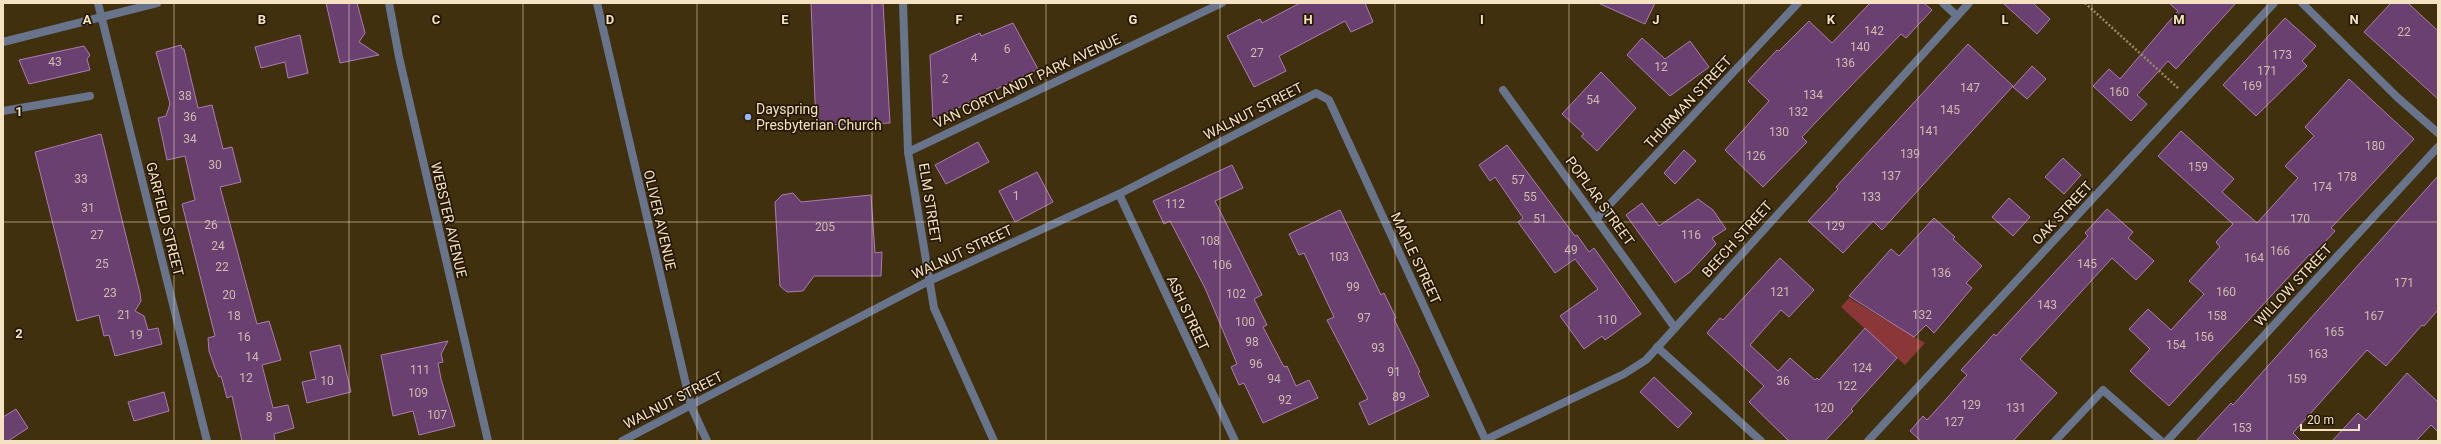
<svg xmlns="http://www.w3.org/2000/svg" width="2441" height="444" font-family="Roboto,sans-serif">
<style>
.green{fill:#8b3637}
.building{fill:#69406f;stroke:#aa7db1}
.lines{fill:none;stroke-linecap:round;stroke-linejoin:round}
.path{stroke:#998766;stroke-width:2.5;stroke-dasharray:2 2;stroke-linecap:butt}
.service{stroke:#67748c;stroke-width:8}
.minor{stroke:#67748c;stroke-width:8}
.tertiary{stroke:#67748c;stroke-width:8}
.grid{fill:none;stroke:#f4e2c3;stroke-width:1;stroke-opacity:0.55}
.poi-dot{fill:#92b7fd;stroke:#251800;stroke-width:1.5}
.labels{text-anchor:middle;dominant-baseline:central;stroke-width:3.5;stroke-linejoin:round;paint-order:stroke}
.number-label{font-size:12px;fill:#d1baae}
.street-label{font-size:14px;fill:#f4e2c3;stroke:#251800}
.poi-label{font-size:14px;fill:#f4e2c3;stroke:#251800;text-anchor:start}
.grid-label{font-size:13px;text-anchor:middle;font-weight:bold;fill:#f4e2c3;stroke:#251800;stroke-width:3.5;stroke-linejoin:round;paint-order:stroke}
</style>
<rect width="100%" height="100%" fill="#41300e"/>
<path class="green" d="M1849,298l76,45 -20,22 -64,-58z"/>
<g class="building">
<path d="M326,3h31l8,30 -6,9 20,13 -39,8z"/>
<path d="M811,3h72l7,120 -74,2z"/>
<path d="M1300,3h65l8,19 -22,10 -6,-11 -66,35 7,15 -32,16 -27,-51 33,-17 2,4z"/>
<path d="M1598,3h57l-10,21z"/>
<path d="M1870,3h54l8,7 -26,28 -5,-4 -84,87 -15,16 5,5 -44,45 -38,-37 44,-49 -21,-20 29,-31 2,1 30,-30 23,22z"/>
<path d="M2003,3h30l17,16 -13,15z"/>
<path d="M2169,3h67l-60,66 -8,-8 -31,34 10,9 -16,17 -38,-35 16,-17 11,10 58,-68z"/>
<path d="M2391,3h17l30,28v68l-74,-67z"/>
<path d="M2285,18l31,28 -14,15 5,5 -51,50 -33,-31z"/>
<path d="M1013,23l25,46 -105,51 -3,-65 50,-22 1,3z"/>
<path d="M300,35l8,38 -20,5 -3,-16 -24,6 -6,-21z"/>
<path d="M1642,38l23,21 25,-18 19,26 -39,29 -43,-41z"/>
<path d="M1968,44l45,42 -131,144 -9,-9 -30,32 -35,-32 30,-32 -2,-2z"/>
<path d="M181,45l1,4h2l14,59 14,-3 11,44 9,-2 9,35 -21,5 37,137 12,-3 12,39 -19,5 11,43 15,-3 6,23 -20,6 1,7h-33l-10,-45 -5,2 -6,-22 -2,1 -4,-9 -6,-17 -1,-13 7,-2 -33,-132 13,-4 -10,-44 -18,4 -9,-42 8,-2 4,-12 -14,-52z"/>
<path d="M84,46l6,9 -3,4 3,11 -61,14 -10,-24z"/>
<path d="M2032,66l14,13 -19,20 -14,-12z"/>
<path d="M1601,72l35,36 -39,43 -16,-15 3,-2 -22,-20z"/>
<path d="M2349,79l65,60 -83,89 4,3 -23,25 -2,-2 -141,152 -39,-35 20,-22 -21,-20 19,-20 23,21 33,-36 -15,-13 31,-34 -4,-5 17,-18 -75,-68 23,-25 53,48 -12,13 35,31 41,-45 -13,-12 29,-30 -9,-9z"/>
<path d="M101,134l39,159 1,8 -6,10 9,5 4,14 10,-2 4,16 -47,12 -6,-21 -5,1 -5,-21 -22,6 -42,-169z"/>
<path d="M978,142l11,20 -43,22 -11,-19z"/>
<path d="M1507,145l68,91 2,-1 12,17 5,-4 47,66 -36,26 -3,-4 -18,13 -24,-33 38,-27 -23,-30 -20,14 -37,-51 5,-4 -28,-41 -5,4 -11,-16z"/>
<path d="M1684,150l12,11 -21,23 -11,-11z"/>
<path d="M2063,158l18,17 -17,19 -19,-17z"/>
<path d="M1232,165l11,23 -28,13 47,94 -8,4 13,26 -4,2 21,40 3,-1 9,20 13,-6 9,18 -55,25 -19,-40 -5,2 -8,-18 6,-3 -32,-76 -35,-67 -6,3 -11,-23z"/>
<path d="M1037,172l16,30 -38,20 -16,-31z"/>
<path d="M2438,176v134l-14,16 -2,-1 -36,41 -19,-16 -74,83 8,8h-105l35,-38 2,2z"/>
<path d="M793,193l8,9 70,-7 4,58 7,-1 -1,24h-67l-11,15 -16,1 -7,-6 -5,-84 7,-7z"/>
<path d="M2009,198l21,19 -17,19 -21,-19z"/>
<path d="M1698,199l15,11 13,19 -14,9 4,6 -26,28 -15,11 -49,-68 16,-12 17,23z"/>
<path d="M2107,209l26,23 -5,6 26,23 -18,19 -24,-22 -92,101 37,34 -44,48h-92l-11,-10 13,-15 4,4 20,-22 20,-23 -6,-5 33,-36 2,2 92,-100 -3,-3z"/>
<path d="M1340,210l41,85 3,-2 12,25 -2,1 26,53 -2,1 11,23 -60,29 -10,-22 9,-4 -41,-79 7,-3 -30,-64 -5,2 -10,-21z"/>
<path d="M1934,218l21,19 -2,2 29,27 -16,17 6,5 -38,45 -8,-8 -12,12 -65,-41 42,-47 8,7z"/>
<path d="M1780,258l34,32 -25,27 -8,-7 -31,35 28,26 12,-13 25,22 2,-2 2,2 46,-52 32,30 -46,51 2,2 -28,30h-36l-40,-39 15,-16 -57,-53 13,-15 3,2z"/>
<path d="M448,341l-7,13 2,8 -5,1 3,16 14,47 -36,9 -6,-24 -20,5 -12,-61z"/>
<path d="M340,345l11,47 -44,11 -5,-21 14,-3 -6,-27z"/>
<path d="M2407,373l31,29v30l-7,-7 -15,16h-84l26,-28 8,7z"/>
<path d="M1654,377l38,36 -14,15 -38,-36z"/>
<path d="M164,392l5,19 -35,10 -6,-19z"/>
<path d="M16,409l12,19 -20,13h-5v-24z"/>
</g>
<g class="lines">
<path class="path" d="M2085,3l93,85"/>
<g class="service">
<path d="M3,111l87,-15"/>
<path d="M2055,441l48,-51 58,51"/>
</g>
<g class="minor">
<path d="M98,3l109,438"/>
<path d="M389,3l10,54 89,384"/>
<path d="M597,3l94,403 16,35"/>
<path d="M903,3l5,149"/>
<path d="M1943,3l14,13"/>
<path d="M2302,3l95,94 41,36"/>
<path d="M3,42l154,-39"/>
<path d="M1503,90l172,238"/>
<path d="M1119,194l116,247"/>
<path d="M1596,219l202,-216"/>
<path d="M929,281l190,-87 197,-101 13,7 157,341"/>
<path d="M1657,347l104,94"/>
<path d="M1485,440l139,-66 22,-14 323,-357"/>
<path d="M1868,441l406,-438"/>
<path d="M2167,441l271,-294"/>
</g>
<g class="tertiary">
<path d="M622,441l307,-160"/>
<path d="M994,441l-60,-133 -26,-156 314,-149"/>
</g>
</g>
<path class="grid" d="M174,3v438M349,3v438M523,3v438M697,3v438M872,3v438M1046,3v438M1220,3v438M1395,3v438M1569,3v438M1744,3v438M1918,3v438M2092,3v438M2267,3v438M3,222h2435"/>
<circle class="poi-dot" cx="748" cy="117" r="4"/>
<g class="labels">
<g class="number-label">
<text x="1874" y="31">142</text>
<text x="2404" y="32">22</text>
<text x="1860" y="47">140</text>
<text x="1007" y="49">6</text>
<text x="1257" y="53">27</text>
<text x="2282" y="55">173</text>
<text x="974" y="58">4</text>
<text x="55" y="62">43</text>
<text x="1845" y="63">136</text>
<text x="1661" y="67">12</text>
<text x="2267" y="71">171</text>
<text x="945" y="79">2</text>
<text x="2252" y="86">169</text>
<text x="1970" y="88">147</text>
<text x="2119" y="92">160</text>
<text x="1813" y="95">134</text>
<text x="185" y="96">38</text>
<text x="1593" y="100">54</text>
<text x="1950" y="110">145</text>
<text x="1798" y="112">132</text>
<text x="190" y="117">36</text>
<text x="1929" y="131">141</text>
<text x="1779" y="132">130</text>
<text x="190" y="139">34</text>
<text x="2375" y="146">180</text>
<text x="1910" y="154">139</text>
<text x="1756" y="156">126</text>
<text x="215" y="165">30</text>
<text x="2198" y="167">159</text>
<text x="1891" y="176">137</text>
<text x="2347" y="177">178</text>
<text x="81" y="179">33</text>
<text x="1518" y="180">57</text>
<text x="2322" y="187">174</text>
<text x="1016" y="196">1</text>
<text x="1530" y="197">55</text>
<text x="1871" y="197">133</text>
<text x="1175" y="204">112</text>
<text x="88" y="208">31</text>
<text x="1540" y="219">51</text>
<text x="2300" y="219">170</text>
<text x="211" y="225">26</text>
<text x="1835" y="226">129</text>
<text x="825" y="227">205</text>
<text x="97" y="235">27</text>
<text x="1691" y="235">116</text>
<text x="1210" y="241">108</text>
<text x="218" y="246">24</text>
<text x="1571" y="250">49</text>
<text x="2280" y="251">166</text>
<text x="1339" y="257">103</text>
<text x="2254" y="258">164</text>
<text x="102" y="264">25</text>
<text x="2087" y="264">145</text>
<text x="1222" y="265">106</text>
<text x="222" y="267">22</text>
<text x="1941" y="273">136</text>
<text x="2404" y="283">171</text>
<text x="1353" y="287">99</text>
<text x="1780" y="292">121</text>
<text x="2226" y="292">160</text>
<text x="110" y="293">23</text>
<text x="1236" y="294">102</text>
<text x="229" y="295">20</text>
<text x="2047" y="305">143</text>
<text x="124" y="315">21</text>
<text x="1922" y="315">132</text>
<text x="234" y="316">18</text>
<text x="2217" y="316">158</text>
<text x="2374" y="316">167</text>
<text x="1364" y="318">97</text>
<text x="1607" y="320">110</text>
<text x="1245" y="322">100</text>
<text x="2334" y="332">165</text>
<text x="136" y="335">19</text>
<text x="244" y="337">16</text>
<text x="2204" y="337">156</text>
<text x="1252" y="342">98</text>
<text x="2176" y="345">154</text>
<text x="1378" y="348">93</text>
<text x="2318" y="354">163</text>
<text x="252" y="357">14</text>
<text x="1256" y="364">96</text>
<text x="1862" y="368">124</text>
<text x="420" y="370">111</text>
<text x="1394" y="372">91</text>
<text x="246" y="378">12</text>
<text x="1274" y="379">94</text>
<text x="2297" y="379">159</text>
<text x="327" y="381">10</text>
<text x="1783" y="381">36</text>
<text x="1847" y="386">122</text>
<text x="418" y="393">109</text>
<text x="1399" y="397">89</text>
<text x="1285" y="400">92</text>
<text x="1971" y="405">129</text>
<text x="1824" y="408">120</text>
<text x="2016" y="408">131</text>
<text x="437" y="415">107</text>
<text x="269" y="417">8</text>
<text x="1954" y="422">127</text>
<text x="2242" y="428">153</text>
</g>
<g class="street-label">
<text transform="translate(1027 81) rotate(-25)">VAN CORTLANDT PARK AVENUE</text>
<text transform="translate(1688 102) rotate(-47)">THURMAN STREET</text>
<text transform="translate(1253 111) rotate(-27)">WALNUT STREET</text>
<text transform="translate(1600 201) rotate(54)">POPLAR STREET</text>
<text transform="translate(930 203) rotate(81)">ELM STREET</text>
<text transform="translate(2062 213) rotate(-47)">OAK STREET</text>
<text transform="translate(165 219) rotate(76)">GARFIELD STREET</text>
<text transform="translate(449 220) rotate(77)">WEBSTER AVENUE</text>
<text transform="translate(660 220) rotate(77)">OLIVER AVENUE</text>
<text transform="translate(1737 239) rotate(-48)">BEECH STREET</text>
<text transform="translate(962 252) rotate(-25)">WALNUT STREET</text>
<text transform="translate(1416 258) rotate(65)">MAPLE STREET</text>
<text transform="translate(2293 285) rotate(-47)">WILLOW STREET</text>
<text transform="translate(1188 313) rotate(65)">ASH STREET</text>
<text transform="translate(673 400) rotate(-27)">WALNUT STREET</text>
</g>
<g class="poi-label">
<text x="756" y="109">Dayspring<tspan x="756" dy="16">Presbyterian Church</tspan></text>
</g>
</g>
<g class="grid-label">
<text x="87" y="24">A</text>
<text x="262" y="24">B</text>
<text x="436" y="24">C</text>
<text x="610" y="24">D</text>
<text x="785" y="24">E</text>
<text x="959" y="24">F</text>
<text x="1133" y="24">G</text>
<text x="1308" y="24">H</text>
<text x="1482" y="24">I</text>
<text x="1656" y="24">J</text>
<text x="1831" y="24">K</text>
<text x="2005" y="24">L</text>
<text x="2179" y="24">M</text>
<text x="2354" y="24">N</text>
<text x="19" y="116">1</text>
<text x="19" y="338">2</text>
</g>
<rect width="2441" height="444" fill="none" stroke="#f4e2c3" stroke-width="8"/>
<path d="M2301 424v6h58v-6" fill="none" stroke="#f4e2c3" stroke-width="2"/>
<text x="2307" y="424" font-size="12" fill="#f4e2c3" stroke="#251800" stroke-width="3" paint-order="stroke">20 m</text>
</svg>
